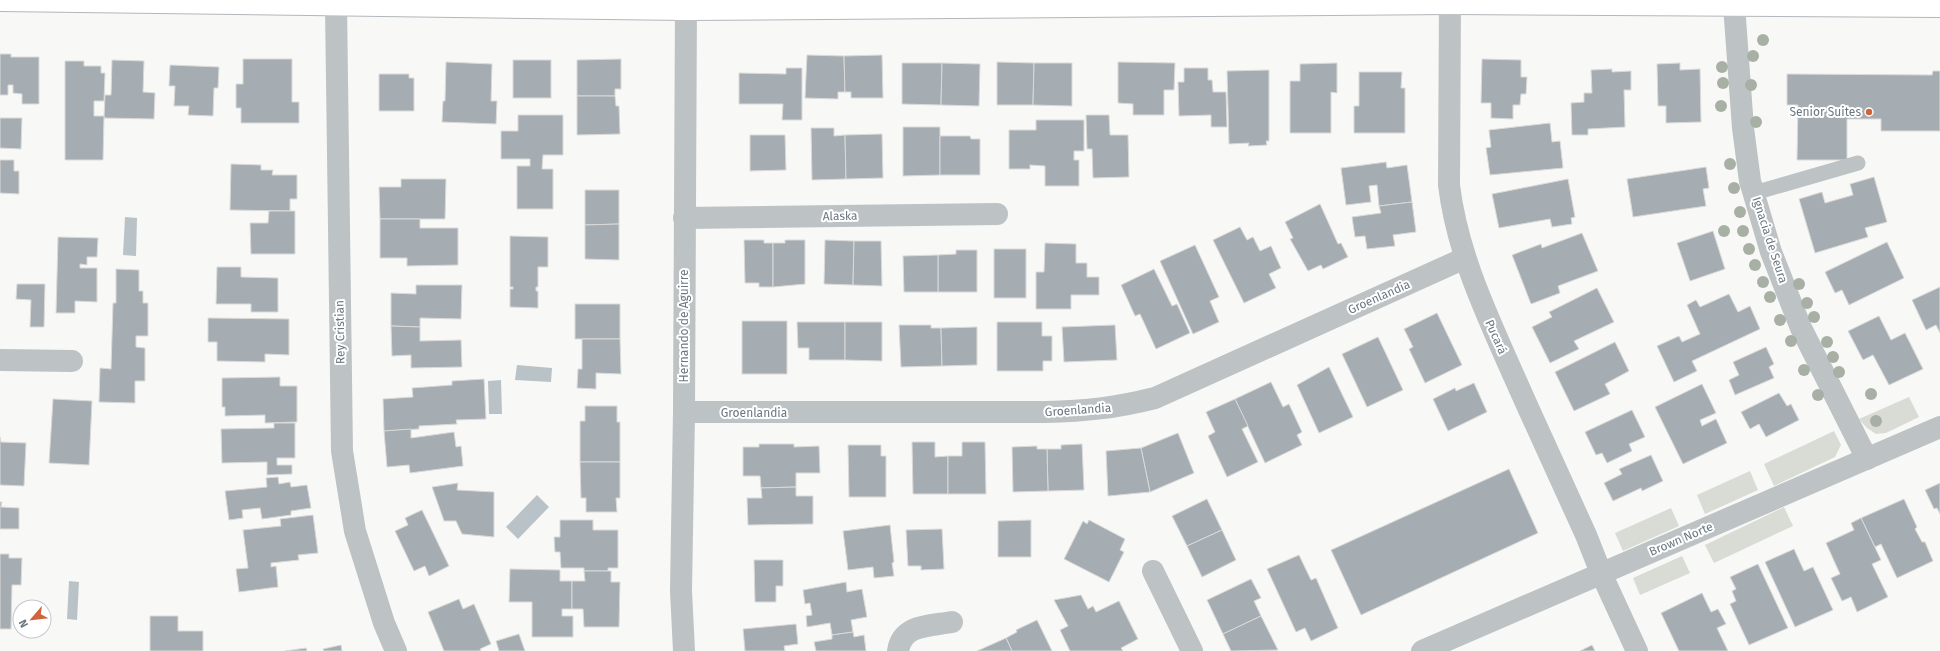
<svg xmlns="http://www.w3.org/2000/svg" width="1940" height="651" font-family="'Fira Sans',sans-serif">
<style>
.green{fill:#d8dcd5}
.water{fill:#b9c2c6}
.building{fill:#a5adb2;stroke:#dadad8}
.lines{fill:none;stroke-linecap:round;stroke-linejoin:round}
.secondary-casing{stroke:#b2b7bb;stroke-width:24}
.service{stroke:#bdc2c5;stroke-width:15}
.minor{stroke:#bdc2c5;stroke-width:22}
.tertiary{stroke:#bdc2c5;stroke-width:22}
.secondary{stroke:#fff;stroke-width:22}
.tree{fill:#a8b0a6}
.poi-dot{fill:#d0643e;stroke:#fff;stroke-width:1.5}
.labels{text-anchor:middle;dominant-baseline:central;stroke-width:4;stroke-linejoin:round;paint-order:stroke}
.poi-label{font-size:12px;fill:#6a7883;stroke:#fff;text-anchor:end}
.street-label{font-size:12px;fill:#6a7883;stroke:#fff}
</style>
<rect width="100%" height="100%" fill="#f8f8f6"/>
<g class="green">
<path d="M1909,397l10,20 -33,16 -10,1 -9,-6 -8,-9z"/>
<path d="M1834,431l7,14 -6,12 -61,29 -10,-22z"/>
<path d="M1750,471l8,19 -53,24 -8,-19z"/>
<path d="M1784,507l9,19 -79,37 -9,-18z"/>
<path d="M1671,508l8,18 -56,25 -8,-18z"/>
<path d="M1682,556l8,17 -50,22 -7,-17z"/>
</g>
<g class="water">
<path d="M125,217l12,1 -1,38 -13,-1z"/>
<path d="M517,365l35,3 -1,14 -36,-2z"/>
<path d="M501,380l1,34h-13l-1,-33z"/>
<path d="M537,495l12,12 -31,32 -12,-12z"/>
<path d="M69,581l10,1 -2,38 -10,-1z"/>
</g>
<g class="building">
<path d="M0,54h11v3h28v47h-17v-10l-9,-1v-8h-5v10h-8z"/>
<path d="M807,55l37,1 1,36h-7v7l-33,-1z"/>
<path d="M882,55l1,43h-32v-6h-6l-1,-36z"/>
<path d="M243,59h49v43h7v21h-58v-15h-5v-24h7z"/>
<path d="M621,59v30h-6v7h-38v-36z"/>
<path d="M1482,59l39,1v17h6l-1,17h-5l-1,11h-7v14l-22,-1v-15h-10z"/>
<path d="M112,60l32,1 -1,31 12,1 -1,26 -50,-1 1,-23h6z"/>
<rect x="513" y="60" width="38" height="38"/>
<path d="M65,61h19v5h17v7h4l-1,28h-10v15h10l-1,44h-38z"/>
<path d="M446,62l46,2 -1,37h6l-1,23 -54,-2 1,-21h2z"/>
<path d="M997,62l37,1 -1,42h-36z"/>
<path d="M1118,62l57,1 -1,27h-10v25h-31v-11l-15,-1z"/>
<path d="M902,63h40l-1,42 -39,-1z"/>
<path d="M942,63l38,1 -1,42 -38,-1z"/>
<path d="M1034,63h38v43l-39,-1z"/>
<path d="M1337,63v30l-6,-1v41h-41v-52h10v-17z"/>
<path d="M1680,63v7l20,-1 1,53 -35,1v-17h-8l-1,-42z"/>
<path d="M170,65l49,2 -1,21h-4l-1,28 -25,-1 1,-9h-15l1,-20h-6z"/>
<path d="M786,68h16v52h-20l1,-16h-44v-31l47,1z"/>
<path d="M1184,68h24v12h4l1,12h13l1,35h-16v-12l-32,1 -1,-34h6z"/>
<path d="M1612,69v3l19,-1v19h-7l1,37 -37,2v6h-16l-1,-32 13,-1v-9h8l-1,-23z"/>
<path d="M1269,70v71h-3l1,4 -19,1 1,-3 -20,1 -2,-73z"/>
<path d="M1933,71h7v60h-59v-12h-34v41h-50l1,-55h-11v-31l145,1z"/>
<path d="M1359,72h43l-1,16h4v45h-51v-27h5z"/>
<path d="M379,74h30v4h5v33h-35z"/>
<path d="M577,96h38l1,10h3l1,28 -43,1z"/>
<path d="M518,115h45v40h-20l-1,14h11v40h-36v-43h13v-7h-29v-28h17z"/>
<path d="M1086,115h23l1,20h18l1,42 -36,1 -1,-29h-5z"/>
<path d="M0,118h22l-1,31 -21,-1z"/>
<path d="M1036,120h48v31h-10v9h5v26h-34v-20l-15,-1v4h-21v-39h27z"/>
<path d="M1550,123l2,19 8,-1 3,27 -73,7 -4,-27 5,-1 -2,-17z"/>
<path d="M903,127h37v48l-37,1z"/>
<path d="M811,128h23v8l11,-1 1,44 -34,1z"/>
<path d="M882,134l1,44 -37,1 -1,-44z"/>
<path d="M750,135h35l1,35 -36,1z"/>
<path d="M940,136h30l1,3h9v36h-40z"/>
<path d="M0,160h14v11h5v23l-19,-1z"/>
<path d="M1386,162l1,6 20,-3 5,37 -33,4 -2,-21 -8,1 2,16 -25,3 -5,-37z"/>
<path d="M231,164l30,1v5h12l-1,5h25v24h-7v12l-60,-1z"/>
<path d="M1706,167l3,21 -6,1 3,17 -73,11 -6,-38z"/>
<path d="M1874,177l13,45 -22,6 3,9 -53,16 -16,-54 23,-7 3,11 28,-8 -3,-11z"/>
<path d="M401,179h45l-1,40h-65l-1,-32h22z"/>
<path d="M1568,179l7,38 -4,1 1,6 -20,3 -2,-8 -51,9 -7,-34z"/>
<path d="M585,190h34v34l-34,1z"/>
<path d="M1412,202l4,30 -23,3 2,11 -28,3 -2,-13 -10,1 -3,-20 29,-4 -2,-7z"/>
<path d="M1320,204l18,40 3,-1 7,14 -25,12 -2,-4 -13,6 -18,-32 3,-1 -8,-16z"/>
<path d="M269,211h26v43h-44l-1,-31h18z"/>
<path d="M380,219h40v9h38v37l-51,1v-8h-27z"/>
<path d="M619,224v36l-34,-1v-34z"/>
<path d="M1240,227l7,13 6,-3 7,14 11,-5 10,22 -12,6 7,14 -32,15 -31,-63z"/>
<path d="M1713,231l12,38 -35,12 -13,-38z"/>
<path d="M1582,233l16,38 -40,15 2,7 -29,11 -19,-49 29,-11 1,4z"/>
<path d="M510,236l38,1v30h-10v20h-2v4h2v17l-28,-1v-18h3v-2h-3z"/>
<path d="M58,237l40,1 -1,19h-10v8l-7,-1v4h17v34l-22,-1v12h-19z"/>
<path d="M744,240h20v3h9v44h-14v-4h-14z"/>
<path d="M785,240h20v44l-32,3v-44h12z"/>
<path d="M825,240l29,1 -1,44 -29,-1z"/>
<path d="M854,241h27l1,45 -29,-1z"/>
<path d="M1887,242l17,36 -55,27 -7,-15 -7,3 -10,-21z"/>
<path d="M1045,243l31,1v19h11v14h12v18h-28v14h-35v-37h8z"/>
<path d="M1195,245l24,52 -9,4 9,21 -26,12 -33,-73z"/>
<rect x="994" y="249" width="32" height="49"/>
<path d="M956,250h21v42h-39v-37l18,-1z"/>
<path d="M938,255v37h-34l-1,-36z"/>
<path d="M217,267h24v10l37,1v34h-27v-8h-35z"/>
<path d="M116,269l23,1v21h4v12h5v33h-12v11l9,1v33h-10v22l-36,-1 1,-34 11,1 2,-66h3z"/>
<path d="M1154,269l18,37 5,-2 13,29 -34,16 -16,-35 -5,2 -14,-31z"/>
<path d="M17,284h28l-1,43h-14l1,-27 -15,-1z"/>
<path d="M416,285h46l-1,34 -41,-1v9l-29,-1v-33l25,1z"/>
<path d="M1940,287v46l-4,-8 -10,5 -14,-30z"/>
<path d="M1597,288l17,34 -40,19 5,8 -29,14 -18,-36 20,-10 -3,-5z"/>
<path d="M1729,294l9,18 12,-6 10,23 -68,32 5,10 -23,11 -17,-36 22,-10 3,6 18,-8 -13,-29 9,-5 4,7z"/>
<rect x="575" y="304" width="45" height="35"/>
<path d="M1437,313l25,52 -37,18 -16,-34 4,-2 -9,-18z"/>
<path d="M1879,316l12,24 14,-7 18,36 -34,16 -16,-30 -10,5 -15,-29z"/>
<path d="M208,318l81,1v36l-24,-1v8l-48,-1v-19h-9z"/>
<rect x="742" y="321" width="45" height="53"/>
<path d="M797,322h48v38h-36v-12h-11z"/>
<path d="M845,322h37v39l-37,-1z"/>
<path d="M997,322h45v14h10v25h-9v10h-46z"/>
<path d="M899,325h32v3h10l1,38 -41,1z"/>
<path d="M1115,325l2,35 -53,2 -2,-35z"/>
<path d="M391,326l29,1v14l41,-1 1,27 -51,1v-13l-19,1z"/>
<path d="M977,327v38l-35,1 -1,-38z"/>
<path d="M1378,337l25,53 -36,17 -25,-53z"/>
<path d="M582,339h38l1,35 -25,-1v16l-19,-1 1,-19h4z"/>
<path d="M1615,342l14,29 -24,13 5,10 -36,17 -19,-39z"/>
<path d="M1766,347l8,17 -5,3 5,11 -39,17 -6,-15 10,-5 -6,-13z"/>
<path d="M1329,367l24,50 -34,16 -22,-48z"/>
<path d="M280,377v9h17v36l-32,1v-8l-40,1v-9h-3v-29z"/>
<path d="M484,379l2,40 -30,1 1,4 -38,2v3l-35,2 -1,-32 30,-2 -1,-9 40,-3v-4z"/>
<path d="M1271,382l12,25 6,-3 13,28 -5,3 5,10 -37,18 -30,-64z"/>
<path d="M1474,383l13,29 -39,19 -15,-32 22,-11 1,3z"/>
<path d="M1702,384l14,29 -16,7 2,6 14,-7 11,24 -44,21 -28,-57z"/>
<path d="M1779,393l8,13 4,-2 8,16 -33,17 -7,-13 -9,5 -9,-17z"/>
<path d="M53,399l39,2 -3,64 -40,-2z"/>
<path d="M1235,399l13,27 -6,3 16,33 -31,15 -19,-41 7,-4 -9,-20z"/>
<path d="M585,406h32v16h3v40h-40v-41h5z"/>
<path d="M1632,410l13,27 -16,7 3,7 -25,12 -5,-10 -6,2 -11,-23z"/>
<path d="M274,423h21v35h-18v7h15v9l-25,1v-13l-45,1 -1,-34 53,-1z"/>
<path d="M411,429v9l43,-6 2,15 5,-1 2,20 -53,7 -1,-8 -22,2 -3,-36z"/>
<path d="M1178,433l16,40 -44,19 -9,-44z"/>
<path d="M0,437l1,5 25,1 -2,43 -24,-1z"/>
<path d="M912,442h23v15l13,-1v38h-35z"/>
<path d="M962,442h23l1,52h-38v-38h14z"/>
<path d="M759,444h35v3l25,-1 1,27h-24v14l-35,1 -1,-12h-17v-29h16z"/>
<path d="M1082,444l2,46 -36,1 -1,-42h14v-4z"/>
<path d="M848,445h33v11h5v41h-37z"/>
<path d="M1037,446v3h10l1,42 -35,1 -1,-45z"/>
<path d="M1141,448l9,44 -42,4 -2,-45z"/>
<path d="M1651,455l12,26 -21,10 -1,-3 -28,13 -9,-18 18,-9 -3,-5z"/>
<path d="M580,462h40v36h-4l1,14h-31v-14h-5z"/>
<path d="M1509,469l29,64 -177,82 -30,-65z"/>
<path d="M278,477l1,7 11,-2 1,5 16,-2 4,23 -20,3v4l-29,4 -2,-11 -18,2 1,8 -14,2 -4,-29 42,-4 -1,-9z"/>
<path d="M458,483l-1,7 37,2v45l-32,-3 -6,-13h-12l-12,-34z"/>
<path d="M1940,483v31l-3,-6 -3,1 -9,-19z"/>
<path d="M796,487v9h17v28l-65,1 -1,-27h15l-1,-10z"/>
<path d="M1207,499l15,31 -35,16 -15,-30z"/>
<path d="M1904,499l13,28 -2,2 7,13h3l8,19 -36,17 -16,-34 -6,3 -14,-29z"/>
<path d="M0,502h2l-1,5 18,1v21h-19z"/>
<path d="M422,510l27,56 -20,10 -4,-10 -11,5 -19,-40 13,-6 -3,-7z"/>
<path d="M313,515l5,38 -20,2 1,5 -28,3v4l5,-1 2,21 -39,5 -3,-23 12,-1 -5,-38 38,-4 -1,-7z"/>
<path d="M1861,518l20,42 -9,4 16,33 -31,15 -6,-15 -9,4 -11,-23 9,-4 -14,-31 28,-13 -3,-7z"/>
<path d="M560,520h33v10h25v38h-10v3h-24v-3h-23l-1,-16h-5l-1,-15h6z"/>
<path d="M1031,520v37h-33v-36z"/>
<path d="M1089,520l36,19 -5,11 4,2 -15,30 -45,-23 19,-38 4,3z"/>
<path d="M890,525l4,37 -2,1 2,13 -20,2 -1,-11 -25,3 -5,-39z"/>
<path d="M942,529l2,40 -23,1v-4h-13l-2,-36z"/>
<path d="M1222,530l14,30 -34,17 -15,-31z"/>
<path d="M1794,549l10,22 9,-4 20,43 -38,17 -30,-65z"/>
<path d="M0,554h9v4h13l-1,27h-9l-1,44h-11z"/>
<path d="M1299,555l12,25 5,-2 22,50 -27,13 -6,-13 -9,4 -29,-63z"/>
<path d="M754,560h29v26h-7v16h-21z"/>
<path d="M1758,564l30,64 -39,17 -19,-41 6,-3 -4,-10 4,-2 -6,-12z"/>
<path d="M510,569l50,1v11h12v28h-10v7h11v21h-41v-35h-23z"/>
<path d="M584,571h27v11h9l-1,45h-35l-1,-18h-11v-28h13z"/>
<path d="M1251,579l10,19 -7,3 7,15 -38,18 -16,-34z"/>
<path d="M846,582l1,10 15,-3 5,28 -16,3 2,12 -21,3 -2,-12 -23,4 -1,-11 6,-1 -2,-12 -5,1 -2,-14z"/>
<path d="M1702,593l9,19 7,-3 8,15 -9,4 11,23h-49l-18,-38z"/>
<path d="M1081,595l7,14 5,-3 3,6 23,-11 19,38 -17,9 2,3h-53l-10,-21 8,-4 -14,-26z"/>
<path d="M459,599l4,10 11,-5 17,40 -11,5 1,2h-37l-16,-39z"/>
<path d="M150,616h28v15h25v20h-53z"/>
<path d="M1261,616l17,34 -47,1 -8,-17z"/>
<path d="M1037,620l15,31h-40l-6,-13 11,-6 -1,-2z"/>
<path d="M796,624l2,20 -14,2 1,5h-40l-2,-22z"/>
<path d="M853,632l1,5 10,-2 2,16h-50l-2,-9 18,-3v-4z"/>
<path d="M519,634l6,17h-26l-3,-10z"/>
<path d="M1006,638l6,13h-35z"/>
<path d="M341,645l1,6h-18l-1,-2z"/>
<path d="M1592,645l3,6h-15z"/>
<path d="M306,648l1,3h-22z"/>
</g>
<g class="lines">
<defs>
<path id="secondary" d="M0,0l686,9 764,-6 490,3"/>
</defs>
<use href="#secondary" class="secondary-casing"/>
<path class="service" d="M1754,193l104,-30"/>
<g class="minor">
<path d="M1450,0l-1,185c8,67 37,128 64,189 24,54 49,108 73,161l15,38 36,78"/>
<path d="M336,5l6,446 13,80 29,92 12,28"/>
<path d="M1734,5l9,123 7,53 21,71 30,76 66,131"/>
<path d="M684,218l313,-4"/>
<path d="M0,360l72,1"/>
<path d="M684,412h361c41,-1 70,-4 110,-14l310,-140"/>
<path d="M1153,571l39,80"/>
<path d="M898,651c4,-27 32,-25 54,-29"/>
<path d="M1422,651l518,-224"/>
</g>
<path class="tertiary" d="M684,651l-3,-60 3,-179 2,-412"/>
<use href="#secondary" class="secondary"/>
</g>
<g class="tree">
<circle cx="1763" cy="40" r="6"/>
<circle cx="1753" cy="56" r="6"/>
<circle cx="1722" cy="67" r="6"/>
<circle cx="1723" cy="83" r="6"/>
<circle cx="1751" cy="85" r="6"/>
<circle cx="1721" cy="106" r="6"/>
<circle cx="1756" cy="122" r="6"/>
<circle cx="1730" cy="164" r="6"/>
<circle cx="1734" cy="188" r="6"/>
<circle cx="1740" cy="212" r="6"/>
<circle cx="1724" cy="231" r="6"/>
<circle cx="1743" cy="231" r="6"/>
<circle cx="1749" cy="249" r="6"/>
<circle cx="1755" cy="265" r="6"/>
<circle cx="1763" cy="282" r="6"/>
<circle cx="1799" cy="284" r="6"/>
<circle cx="1770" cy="297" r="6"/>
<circle cx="1807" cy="303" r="6"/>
<circle cx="1814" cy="317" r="6"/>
<circle cx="1780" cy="320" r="6"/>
<circle cx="1791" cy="341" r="6"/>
<circle cx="1827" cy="342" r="6"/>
<circle cx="1833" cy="357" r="6"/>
<circle cx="1804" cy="370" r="6"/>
<circle cx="1839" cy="372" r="6"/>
<circle cx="1871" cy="394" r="6"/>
<circle cx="1818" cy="395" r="6"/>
<circle cx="1876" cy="421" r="6"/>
</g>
<circle class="poi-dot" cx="1869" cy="112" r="4"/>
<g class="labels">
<g class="poi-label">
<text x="1861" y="112">Senior Suites</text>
</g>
<g class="street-label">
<text transform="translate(840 216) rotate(-1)">Alaska</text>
<text transform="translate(1770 240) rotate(72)">Ignacia de Seura</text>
<text transform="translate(1379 297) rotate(-24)">Groenlandia</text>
<text transform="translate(684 326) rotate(-90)">Hernando de Aguirre</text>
<text transform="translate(340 332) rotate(-91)">Rey Cristian</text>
<text transform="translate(1496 337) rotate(66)">Pucará</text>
<text transform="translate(1078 410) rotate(-4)">Groenlandia</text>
<text x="754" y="413">Groenlandia</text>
<text transform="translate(1681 539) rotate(-23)">Brown Norte</text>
</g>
</g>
<g transform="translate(32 619) rotate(242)"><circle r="19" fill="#ffffff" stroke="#c3c9cd"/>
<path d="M0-3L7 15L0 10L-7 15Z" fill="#d0643e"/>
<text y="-6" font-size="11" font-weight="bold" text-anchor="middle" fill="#6a7883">N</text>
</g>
</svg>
